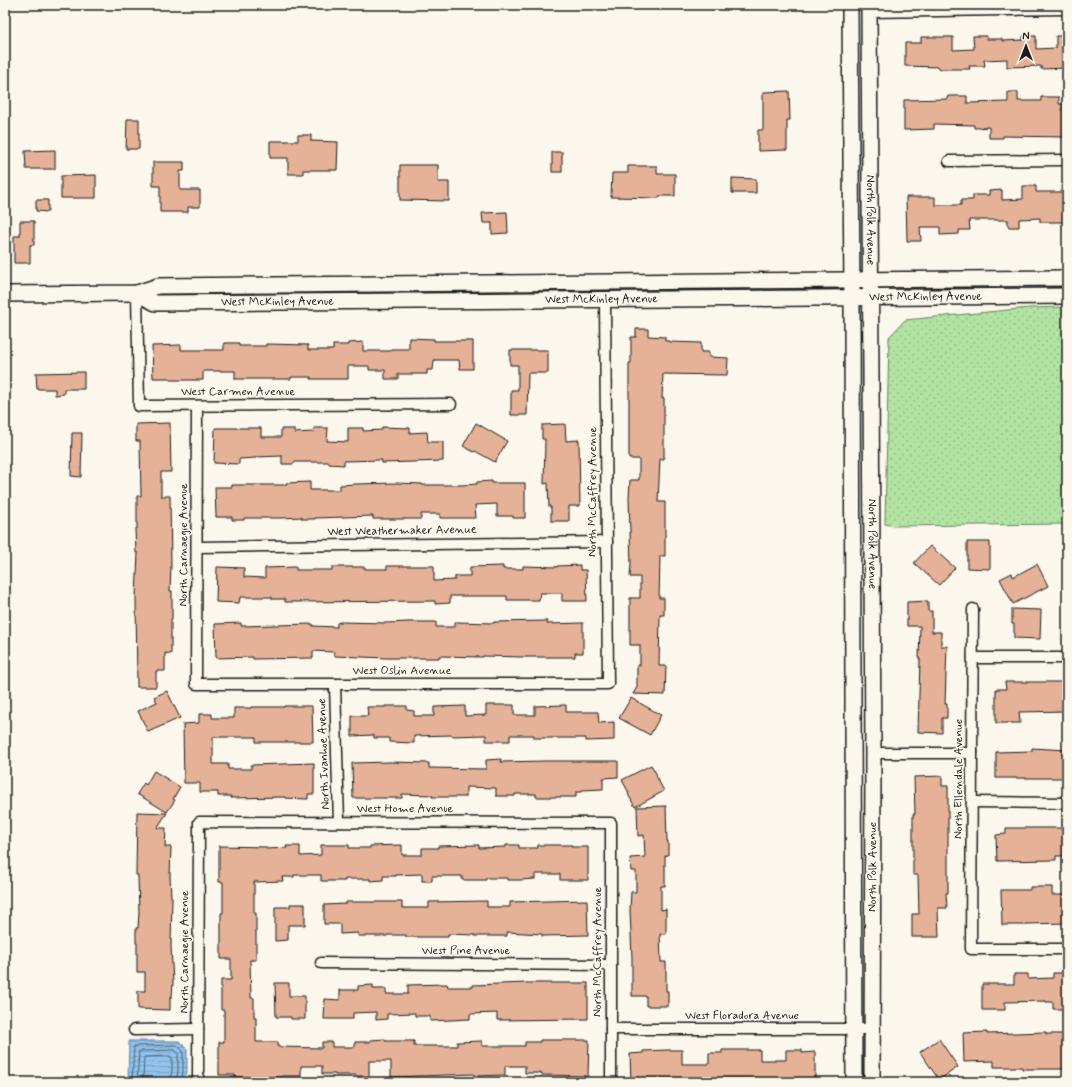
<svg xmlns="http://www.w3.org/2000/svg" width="1072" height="1087" font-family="Mynerve,sans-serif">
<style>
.grass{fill:url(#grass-dots);stroke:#67805f}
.water{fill:url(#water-rules);stroke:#628099}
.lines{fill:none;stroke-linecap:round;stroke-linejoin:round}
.shore{stroke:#4b5f70;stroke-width:1}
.building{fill:#e5b298;stroke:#1c1c1c}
.street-casing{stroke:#1c1c1c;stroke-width:13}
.secondary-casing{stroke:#1c1c1c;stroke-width:18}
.street{stroke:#fbf7ec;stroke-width:10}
.secondary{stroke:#fbf7ec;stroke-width:15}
.labels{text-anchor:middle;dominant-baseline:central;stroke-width:3.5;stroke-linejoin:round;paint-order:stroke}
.street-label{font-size:12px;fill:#1c1c1c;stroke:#fbf7ec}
</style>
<defs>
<pattern id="grass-dots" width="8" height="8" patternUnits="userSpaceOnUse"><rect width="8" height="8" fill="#b2e3a2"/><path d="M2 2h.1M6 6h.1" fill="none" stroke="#98c28b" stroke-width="1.8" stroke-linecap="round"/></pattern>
<pattern id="water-rules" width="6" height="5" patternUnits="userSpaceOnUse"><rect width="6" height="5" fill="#91c3ed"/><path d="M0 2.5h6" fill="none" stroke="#7ca7cb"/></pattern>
</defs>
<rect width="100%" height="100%" fill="#fbf7ec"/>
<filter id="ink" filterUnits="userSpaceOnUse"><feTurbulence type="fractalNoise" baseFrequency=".025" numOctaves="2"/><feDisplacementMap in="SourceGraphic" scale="8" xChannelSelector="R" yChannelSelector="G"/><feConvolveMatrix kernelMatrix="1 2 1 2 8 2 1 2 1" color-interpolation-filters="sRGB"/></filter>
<g filter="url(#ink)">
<path class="grass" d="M1067,307v217l-174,2 -8,-2 4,-187 16,-17 124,-12z"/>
<path class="water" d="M129,1041h50l8,8v23l-3,10h-56z"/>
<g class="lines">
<g class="shore">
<path d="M132,1082l2,-36 43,-1 6,6v21l-2,10"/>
<path d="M137,1082l2,-31 36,-1 3,3v18l-2,11"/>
<path d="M143,1082l1,-25 26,-1 2,2v12l-2,12"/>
</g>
</g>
<g class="building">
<path d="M973,36h14v3h15v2l21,-1v-4h13v13l20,-1v-12h11v32l-26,1v-3l-34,1v-8l-23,1 1,6h-16l1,3h-30l-1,-2 -34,-1v-23h16v-6h32v13l21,-1z"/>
<path d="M789,91l1,29h-3v30l-29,1v-21h5v-38z"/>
<path d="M1008,92h10v9h23v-4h18v7h8v33l-64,-1v2h-14v-11l-15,1v-3l-40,-1v5l-30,1v-30l43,-1 1,-3h19v7l41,-1z"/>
<path d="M127,119h12v30h-13z"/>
<path d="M298,135h13v6l27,1 -1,28h-34v4h-15v-16h-18v-17h28z"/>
<path d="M55,150v19h-29l-1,-18z"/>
<rect x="552" y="152" width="10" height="20"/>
<path d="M153,162h31v9h-4v19h20v17h-12v5h-28v-26h-7z"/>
<path d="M400,165h38v17h11v19l-49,-1z"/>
<path d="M628,166h29v8h18v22h-16v2l-48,-1 1,-24h16z"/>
<path d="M96,175v23h-35v-22z"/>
<path d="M732,178l24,1v14h-24z"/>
<path d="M1023,186h13v6h31v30h-27v-4l-21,1v8h-11v-7h-39l1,10h-11v4l-19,1v-8h-20l1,14h-14l-1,-44h29v8h26v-5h12v-5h16v-4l13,-1v10l21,-1z"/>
<path d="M36,200h12v12l-12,-1z"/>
<path d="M507,212l1,21 -16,1v-11h-9l-1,-10z"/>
<path d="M20,221h14v24h-4v18h-16v-27h6z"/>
<path d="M636,329h12v7l17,1v4h5v1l31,1v9h8v5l19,1 -1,17 -64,-1 -1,25 2,-1v61h-4l-2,43h7v54h-5l-1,42h5v17h-4l-1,51h7l-1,29 -32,-1 4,-7v-22h3v-20h-10v-47h10v-21h-10l1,-13 -2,-66 1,-18h9v-21h-10v-96h2v-26h5z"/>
<path d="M409,338l25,1v2h39v28h-13l-1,-9h-25l-1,10h-6v4h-29v5h-13v-9h-16v-4h-21v13h-37v-2h-20v2h-56v-8h-32v9h-33v-2h-17l-1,-32 29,-1v5h43v-7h15v3h27v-2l42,1v5h25v-5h15v-2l15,-1v9h28v-2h18z"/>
<path d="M510,350h38v23h-20l-1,42h-16v-25h7v-25h-8z"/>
<path d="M84,372v17h-20v5l-9,1v-6h-18l-1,-16z"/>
<path d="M170,423l1,49h-10v24h9l1,70 -1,25h2v28h-1v35l-6,-1v18h-9v16h-19l-1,-91 2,-43h-2l-1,-24h2v-33h4l-1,-55h-4v-17z"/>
<path d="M476,423l31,18 -12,21 -20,-11 -1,1 -11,-6z"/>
<path d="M565,424l1,17 13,-1 1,66h-11v15h-18v-14h-2l-1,-24 -4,1 1,-45h-3v-14z"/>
<path d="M382,427l28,1v5l17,-1 1,10h15v19l-61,2v-3l-38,1v4l-15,-1v-2h-35v2h-12v-8l-26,1v1l-17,1v5l-25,-1 1,-35h46v9h20v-8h13v4l20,-1v-4h14l-1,13 21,1v-14h15v3l19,-1z"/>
<path d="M72,433h10l-1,44 -10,-1z"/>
<path d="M492,481v2h33v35h-12v-2h-16v-12l-22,1 1,13h-36v-4h-19v5h-48v-3l-58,2v1h-13v-2l-22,1h-36v2h-12v-3h-16l-1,-30h17v-2h54v-2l24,-1v8h30v-5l16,-1 41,-1 25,1v1h40l15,-1v-2z"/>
<path d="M967,542h23v27l-23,-1z"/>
<path d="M930,546l25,22 -16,17 -25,-22z"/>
<path d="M1037,564l11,22 -35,18 -13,-25 12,-6 1,4z"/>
<path d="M580,565v5h6l1,31h-25v-8h-22l-1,7h-32v-4h-57v7l-15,1v-3l-150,1v-3h-13v-2h-32l-1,6 -23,-1 1,-35 27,1v9l21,1v-10l31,-1v3h36v-3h33v2h22v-3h47v15l21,-1v-4h15v-9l33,-1v3h20v-3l34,1v-1z"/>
<path d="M928,601v10h4v21h9v14h6l-2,58h2v14h-5v15l-24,-1 2,-73h-1l1,-33h-13v-24z"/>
<path d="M1012,609l29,1 -1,29 -26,-1v-14h-2z"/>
<path d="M547,621v3l36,-1v30h-8v4h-51l-41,-1v1l-44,-1v2h-51l-54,-2v-4l-21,-1v7l-60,1v-2l-37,1 -1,-34 26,-1v3l72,-2v2l24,1v-4l3,-1 47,1 22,-1h27v5h19v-5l39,1v-1z"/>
<path d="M1005,682h62v29l-48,1 1,11h-24v-34h10z"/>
<path d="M167,691l13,27 -32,14 -10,-21 19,-9 -3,-5z"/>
<path d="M631,698l30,17 -11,20 -31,-17z"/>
<path d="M486,705h28v10h21v-9l31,-1v7h32l1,11 15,-1v18l-28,1v-3h-52v-3h-24v6h-24v-6l-34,1v-1l-38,1v7l-25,-1v-4h-15v-3l-22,1v-20h16l-1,-9h18v-1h22v4l7,1v5h20v-9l31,-1v10l21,-1z"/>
<path d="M284,706h28l1,36h-57v-5h-43v27h15v5h23v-4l63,-2v31h-6v5l-23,-1v-1l-54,1v-2h-13v-4h-18v-9h-16l-1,-59 16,-1v-9h13v4h22v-10h17v-1h33z"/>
<path d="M1032,748l35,2v28h-71v-26l36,-1z"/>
<path d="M501,759v3l45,-1h72v16l-15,1v11l-21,1v2h-6v5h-40v-3h-21v2h-19v-8l-30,-1v10h-34v-2l-30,-1v4h-49l-1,-35 38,-1 39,1v5l57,1v-9z"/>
<path d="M651,765l6,10 -1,1 8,15 -29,16 -7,-13 1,-1 -7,-13z"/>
<path d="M154,771l26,16 -7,12 2,1 -8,12 -30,-18 7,-11 2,2z"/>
<path d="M942,776v10h6v107h-2l1,15h-9l1,29h-27v-23h7l-1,-39h-5v-61h2l-1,-37z"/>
<path d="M666,806l1,35h1v14l-3,1v30h-4v24l5,-1v25h-6l1,28h5v29h2v15h-22v-10h-14v-38l-2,-48 1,-18h5v-21h-5l-1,-13 15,-1 -1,-22 -6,1 -1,-29z"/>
<path d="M137,812l30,1 -10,15h9l-1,19h6l-1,29 1,21h1l-1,50 2,35 -1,15h-2v13l-32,-1v-18h7v-19h-8v-29h-1v-15h2l1,-15 -1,-38h-2z"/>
<path d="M1006,828h61v28h-11v4l-59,1 -1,-26 10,-1z"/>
<path d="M321,845h28v3h21v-2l32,-1v10h20v-7h16v-2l41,-1v3l27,-1v-2h13v3h19v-3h34v2h16v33h-28v-6h-25v5l-16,1h-12v-2h-21v2h-24v-4h-30v5h-10v-7l-26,1v1h-13v4l-13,1v-2h-25v2h-24v-6h-27v2h-12l1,4 -29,1v31h2v47h-6l1,38h3v19h2v25h22v5l44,1v-6h10v5h23v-5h15v-2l15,-1v2h29v5h43v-4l25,-1v5h43v-4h15v-2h49l-1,36 -46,-1 -1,-2h-16v-7h-20v9l-31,1v-2l-83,3v-16h-22v15h-13v-1h-21v-1h-13v-8h-21v10h-19v1h-47v-2h-16v-33h5v-32h-3v-30h10v-21h-10v-46h2v-31h-4v-36l47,1v2l21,-1 -1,-2h14v10l21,-1z"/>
<path d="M1030,887h22v8h15v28l-41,1v1h-24l-1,-35h29z"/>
<path d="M587,900l1,35 -46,1v-2l-35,-2v4h-32v-1l-27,-1v3h-42v-2h-19v1h-29v-3l-18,1v-10h-16v-19l22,-1v-2h56v6h27v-6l58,-1v6h23v-5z"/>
<path d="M290,904h15v21h-17v15l-13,1v-34h15z"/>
<path d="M1053,973h14v30h-2l1,6h-13v-7h-7v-1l-41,1v8h-23v-26h32v-10h14v5l25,-1z"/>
<path d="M275,983h14v13h16v23h-14v-2h-15z"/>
<path d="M527,983h61v36l-91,1v-7l-27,1v5l-40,2v-5h-15v-3l-28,1v5l-11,1v-8l-23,1v6h-29l1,-20 15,1v-10h18v-4l15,-1v4h13v5h22v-9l39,-1 1,3h25v-2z"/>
<path d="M987,1032v2l59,-2v2h21v35h-45v-2h-28v-6l-30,1 -1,-29z"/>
<path d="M939,1039l19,28 -19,13 -19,-28z"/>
<path d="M668,1050h14v14h27v-11h13v-3h38v10h26v-10h16v3l13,-1v30h-9l-1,-3 -57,1v-1h-29l1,3h-51v-1l-38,1 -1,-28 13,-1v-2z"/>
</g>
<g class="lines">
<defs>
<g id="street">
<path d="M869,12l198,-3"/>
<path d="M949,161l118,-1"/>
<path d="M137,293l2,113 312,-2"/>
<path d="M197,406l-1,278h412l-3,-384"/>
<path d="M197,547l410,-5"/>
<path d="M973,609l-1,144 -1,196h96"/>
<path d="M973,658h94"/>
<path d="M335,684l4,138"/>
<path d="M873,753h99"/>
<path d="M972,802l95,1"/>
<path d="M321,963l290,2"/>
<path d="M611,1029h261"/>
<path d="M134,1030l64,-1"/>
<path d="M198,1082l1,-260 412,1v259"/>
</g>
<g id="secondary">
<path d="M850,5l2,293 2,784"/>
<path id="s1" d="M869,5l4,748 -1,329"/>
<path id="s2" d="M137,293l18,10 912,-7"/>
<path d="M5,294l132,-1 21,-7 909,-8"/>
</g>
</defs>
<use href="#street" class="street-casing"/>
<use href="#secondary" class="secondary-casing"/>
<use href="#street" class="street"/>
<use href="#secondary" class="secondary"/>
</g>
</g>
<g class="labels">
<g class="street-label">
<text stroke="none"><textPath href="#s1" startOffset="215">North Polk Avenue</textPath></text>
<text stroke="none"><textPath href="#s2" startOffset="791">West McKinley Avenue</textPath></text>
<text stroke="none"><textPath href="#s2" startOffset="467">West McKinley Avenue</textPath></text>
<text stroke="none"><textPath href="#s2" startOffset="143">West McKinley Avenue</textPath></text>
<text x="238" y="392">West Carmen Avenue</text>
<text transform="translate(593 492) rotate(-90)">North McCaffrey Avenue</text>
<text transform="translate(402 531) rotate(-1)">West Weathermaker Avenue</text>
<text stroke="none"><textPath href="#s1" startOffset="539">North Polk Avenue</textPath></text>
<text transform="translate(184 545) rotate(-90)">North Carnaegie Avenue</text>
<text x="402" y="671">West Oslin Avenue</text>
<text transform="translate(324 754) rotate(-92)">North Ivanhoe Avenue</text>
<text transform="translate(959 779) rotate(-90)">North Ellendale Avenue</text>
<text x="405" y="809">West Home Avenue</text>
<text transform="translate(873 867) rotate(-90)">North Polk Avenue</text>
<text x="466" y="951">West Pine Avenue</text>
<text transform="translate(185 952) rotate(-90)">North Carnaegie Avenue</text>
<text transform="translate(598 952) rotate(-90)">North McCaffrey Avenue</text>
<text x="742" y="1016">West Floradora Avenue</text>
</g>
</g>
<rect width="1072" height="1087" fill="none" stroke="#fbf7ec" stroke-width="20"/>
<rect x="10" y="10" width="1052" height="1067" fill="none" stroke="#1c1c1c" stroke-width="1.5" filter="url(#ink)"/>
<g transform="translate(1026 46)" stroke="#fbf7ec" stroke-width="3" paint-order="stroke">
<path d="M0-3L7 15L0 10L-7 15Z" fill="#1c1c1c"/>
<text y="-6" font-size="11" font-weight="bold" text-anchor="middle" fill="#1c1c1c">N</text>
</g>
</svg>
